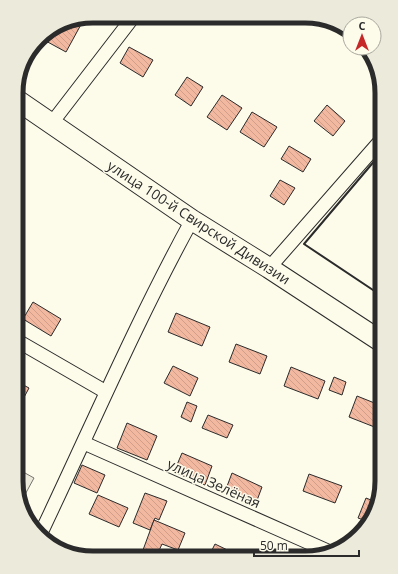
<svg xmlns="http://www.w3.org/2000/svg" width="398" height="574" font-family="'Open Sans',sans-serif">
<style>
.green{fill:#ecebdb;stroke:#74746e}
.building{fill:url(#building-back-hatch);stroke:#2b2b2b}
.lines{fill:none;stroke-linecap:round;stroke-linejoin:round}
.street-casing{stroke:#2b2b2b;stroke-width:15}
.primary-casing{stroke:#2b2b2b;stroke-width:22}
.street{stroke:#fdfbea;stroke-width:13}
.primary{stroke:#fdfbea;stroke-width:20}
.wall{stroke:#2b2b2b;stroke-width:2}
.labels{text-anchor:middle;dominant-baseline:central;stroke-width:3;stroke-linejoin:round;paint-order:stroke}
.street-label{font-size:14px;fill:#2b2b2b;stroke:#fdfbea}
.rim{fill:none;stroke:#2b2b2b;stroke-width:5}
</style>
<defs>
<pattern id="building-back-hatch" width="6" height="6" patternUnits="userSpaceOnUse"><rect width="6" height="6" fill="#f2b8a0"/><path d="M-1 5l2 2M0 0l6 6M5-1l2 2" fill="none" stroke="#d09e8a"/></pattern>
</defs>
<rect width="100%" height="100%" fill="#fdfbea"/>
<path class="green" d="M16,468l18,10 -13,24 -5,-21z"/>
<g class="building">
<path d="M84,19l-18,33 -22,-12 3,-7z"/>
<path d="M129,47l24,13 -10,17 -23,-14z"/>
<path d="M187,77l16,10 -12,19 -16,-11z"/>
<path d="M222,95l20,13 -15,22 -20,-13z"/>
<path d="M327,105l18,16 -12,15 -19,-15z"/>
<path d="M252,112l25,15 -13,20 -24,-15z"/>
<path d="M289,146l22,13 -8,13 -22,-13z"/>
<path d="M280,180l15,8 -11,17 -14,-9z"/>
<path d="M33,302l28,17 -10,17 -28,-17z"/>
<path d="M176,313l34,14 -8,19 -34,-14z"/>
<path d="M236,344l31,12 -7,18 -31,-12z"/>
<path d="M173,366l25,12 -8,18 -26,-13z"/>
<path d="M291,367l34,14 -7,18 -34,-13z"/>
<path d="M334,377l12,5 -4,13 -13,-5z"/>
<path d="M16,381l13,7 -8,15 -5,-3z"/>
<path d="M357,396l25,10v11l-5,11 -28,-11z"/>
<path d="M187,402l10,4 -6,16 -10,-5z"/>
<path d="M208,415l25,10 -6,13 -25,-10z"/>
<path d="M127,423l30,13 -10,24 -30,-12z"/>
<path d="M182,453l30,13 -7,19 -31,-13z"/>
<path d="M82,465l23,10 -8,18 -23,-10z"/>
<path d="M232,473l30,14 -6,16 -30,-14z"/>
<path d="M309,474l33,12 -7,17 -32,-12z"/>
<path d="M145,493l22,8 -8,19 -4,-2 -5,12 -17,-7z"/>
<path d="M98,495l30,13 -9,19 -30,-13z"/>
<path d="M366,498l10,4 -7,20 -11,-4z"/>
<path d="M154,520l31,13 -7,17 -16,-6 -5,11 -14,-5z"/>
<path d="M215,544l29,14h-36z"/>
</g>
<g class="lines">
<defs>
<g id="street">
<path d="M51,124l83,-108"/>
<path d="M269,268l113,-129"/>
<path d="M16,340l90,52"/>
<path d="M84,443l246,109"/>
<path d="M40,535c50,-105 96,-213 152,-315"/>
</g>
<path id="primary" d="M17,100l175,120 77,48 113,74"/>
</defs>
<use href="#street" class="street-casing"/>
<use href="#primary" class="primary-casing"/>
<use href="#street" class="street"/>
<use href="#primary" class="primary"/>
<path class="wall" d="M382,296l-78,-52 78,-92"/>
</g>
<g class="labels">
<g class="street-label">
<text transform="translate(199 222) rotate(33)">улица 100-й Свирской Дивизии</text>
<text transform="translate(214 483) rotate(24)">улица Зелёная</text>
</g>
</g>
<path d="M0 0H398V574H0ZM93 23H305A70 70 0 0 1 375 93V481A70 70 0 0 1 305 551H93A70 70 0 0 1 23 481V93A70 70 0 0 1 93 23Z" fill="#eceadb" fill-rule="evenodd"/>
<path class="rim" d="M93 23H305A70 70 0 0 1 375 93V481A70 70 0 0 1 305 551H93A70 70 0 0 1 23 481V93A70 70 0 0 1 93 23Z"/>
<g transform="translate(362 36)"><circle r="19" fill="#fdfbea" stroke="#a9a89e"/>
<path d="M0-3L7 15L0 10L-7 15Z" fill="#c62828"/>
<text y="-6" font-size="11" font-weight="bold" text-anchor="middle" fill="#2b2b2b">С</text>
</g>
<path d="M254 550v6h105v-6" fill="none" stroke="#2b2b2b" stroke-width="2"/>
<text x="260" y="550" font-size="12" fill="#2b2b2b" stroke="#fdfbea" stroke-width="3" paint-order="stroke">50 m</text>
</svg>
